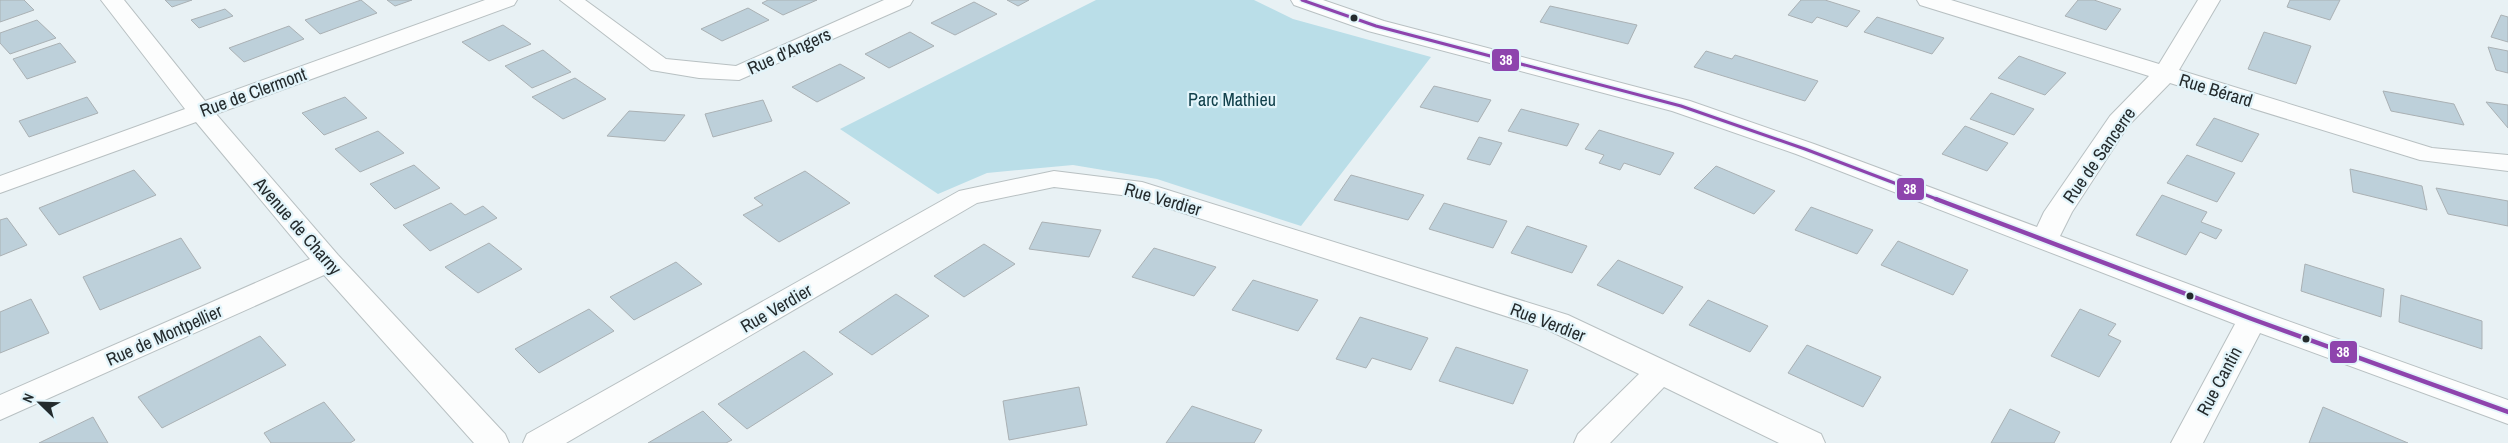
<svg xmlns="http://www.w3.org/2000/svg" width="2508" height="443" font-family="'Archivo Narrow',sans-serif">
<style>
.green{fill:#badee8}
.building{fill:#bdd0da;stroke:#aab1b4}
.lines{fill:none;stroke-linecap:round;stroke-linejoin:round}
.street-casing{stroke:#b8c0c2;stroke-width:2}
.street{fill:#fcfdfd;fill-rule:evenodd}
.bus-1-far1-casing{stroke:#e2f4fa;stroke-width:6}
.bus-1-casing{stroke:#e2f4fa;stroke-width:8}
.bus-1-far1{stroke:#8e44ad;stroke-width:3}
.bus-1{stroke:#8e44ad;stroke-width:4.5}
.bus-dot{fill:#242b2d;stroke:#e2f4fa;stroke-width:2}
.labels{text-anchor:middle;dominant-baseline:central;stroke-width:4.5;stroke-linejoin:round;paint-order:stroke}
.street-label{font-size:18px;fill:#242b2d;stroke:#e2f4fa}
.park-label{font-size:18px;fill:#11404b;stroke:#e2f4fa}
.line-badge{stroke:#e2f4fa;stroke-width:2}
.badge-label{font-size:14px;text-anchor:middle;font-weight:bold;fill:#fff}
</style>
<rect width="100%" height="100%" fill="#e8f1f4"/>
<path class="green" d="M1096,0h158l39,19 138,38 -130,169 -144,-47 -84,-14 -86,8 -49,21 -98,-65z"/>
<g class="building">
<path d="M0,0h24l10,10 -34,12z"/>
<path d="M165,0h27l-20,7z"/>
<path d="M361,0l16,13 -57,21 -15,-14z"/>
<path d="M387,0h25l-17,6z"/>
<path d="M768,0h49l-34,15 -21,-12z"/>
<path d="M1007,0h22l-11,6z"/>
<path d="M1801,0h24l35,11 -13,16 -30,-10 -5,6 -24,-8z"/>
<path d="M2078,0h16l27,9 -15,21 -41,-14z"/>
<path d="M2290,0h50l-10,20 -43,-13z"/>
<path d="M974,2l23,12 -42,21 -24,-12z"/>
<path d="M1550,6l87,19 -9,19 -88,-22z"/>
<path d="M748,8l21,12 -47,21 -21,-12z"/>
<path d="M225,9l8,7 -34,12 -8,-8z"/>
<path d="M2501,15l7,2v25l-17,-5z"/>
<path d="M1877,17l67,21 -12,16 -68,-22z"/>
<path d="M37,20l19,18 -46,16 -10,-11v-10z"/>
<path d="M503,25l28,19 -42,17 -27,-19z"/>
<path d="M289,26l15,13 -60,23 -15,-14z"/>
<path d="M910,32l24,14 -45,22 -24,-14z"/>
<path d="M2264,32l47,14 -15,38 -48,-15z"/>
<path d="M60,43l16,19 -49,17 -14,-20z"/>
<path d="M2488,47l20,4v22l-12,-3z"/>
<path d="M543,50l28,22 -39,16 -27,-22z"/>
<path d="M1706,51l26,8 3,-4 83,26 -13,20 -111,-34z"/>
<path d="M2019,56l47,17 -21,22 -47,-17z"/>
<path d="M840,64l25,14 -48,24 -25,-15z"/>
<path d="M575,78l31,21 -43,20 -31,-22z"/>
<path d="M1434,86l57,14 -13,22 -58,-15z"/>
<path d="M2383,91l71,13 10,21 -73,-14z"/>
<path d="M1991,93l43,16 -20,26 -44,-16z"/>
<path d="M87,97l11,16 -69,24 -10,-16z"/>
<path d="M345,97l22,21 -43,17 -22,-22z"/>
<path d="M763,100l9,21 -59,16 -8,-23z"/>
<path d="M2486,102l22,3v23z"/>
<path d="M1521,109l58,15 -12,22 -59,-15z"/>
<path d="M629,111l56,4 -20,26 -58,-5z"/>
<path d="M2214,118l45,16 -17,28 -46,-17z"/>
<path d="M1965,126l43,17 -21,28 -45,-17z"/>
<path d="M1599,130l75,23 -14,22 -36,-12 -4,7 -21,-7 5,-8 -19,-6z"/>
<path d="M378,131l26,22 -44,19 -25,-23z"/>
<path d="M1479,137l23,6 -12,22 -23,-6z"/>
<path d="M2187,155l48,18 -18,29 -50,-19z"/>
<path d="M414,165l26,23 -45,21 -25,-25z"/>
<path d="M1716,166l59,25 -21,23 -60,-26z"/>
<path d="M2350,169l72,17 5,24 -74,-18z"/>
<path d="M134,170l22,25 -97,40 -20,-27z"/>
<path d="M805,171l45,32 -71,39 -36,-27 20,-10 -9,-7z"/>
<path d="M1351,175l73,20 -16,25 -74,-20z"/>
<path d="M2436,188l72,13v25l-60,-12z"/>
<path d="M2162,195l45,17 -6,10 21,8 -6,9 -16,-7 -14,23 -50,-20z"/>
<path d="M451,203l14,12 18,-9 14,12 -67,33 -27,-26z"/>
<path d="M1444,203l63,18 -14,27 -64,-19z"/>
<path d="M1811,207l62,23 -16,24 -62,-24z"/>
<path d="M7,218l20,27 -27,11v-36z"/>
<path d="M1042,222l59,8 -12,27 -60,-8z"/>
<path d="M1527,226l60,20 -15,27 -61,-20z"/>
<path d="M181,238l20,30 -101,42 -17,-33z"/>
<path d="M1898,241l70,29 -15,25 -72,-30z"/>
<path d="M489,243l33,26 -44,24 -33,-26z"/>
<path d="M984,244l31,20 -51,33 -30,-21z"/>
<path d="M1154,248l62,19 -22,29 -62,-19z"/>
<path d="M1618,260l65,27 -20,27 -66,-29z"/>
<path d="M676,262l26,22 -68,36 -24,-23z"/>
<path d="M2305,264l79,25 -3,28 -80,-26z"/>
<path d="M1253,280l65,20 -20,31 -66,-21z"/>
<path d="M896,294l33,22 -57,39 -33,-23z"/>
<path d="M2401,295l81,26v28l-83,-27z"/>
<path d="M31,299l18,34 -49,20v-41z"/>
<path d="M1708,300l60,26 -18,26 -61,-27z"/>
<path d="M589,309l25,22 -75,42 -24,-24z"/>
<path d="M2080,309l36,15 -8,11 13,6 -22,36 -48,-21z"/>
<path d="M1360,317l68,21 -17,32 -39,-12 -6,10 -30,-9z"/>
<path d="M260,336l26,29 -124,63 -24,-31z"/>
<path d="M1807,345l74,32 -18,30 -75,-34z"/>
<path d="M1456,347l72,23 -15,34 -74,-23z"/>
<path d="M804,351l29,23 -86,55 -29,-25z"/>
<path d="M1079,387l8,38 -78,15 -6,-39z"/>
<path d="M324,402l31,38 -5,3h-79l-7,-10z"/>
<path d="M1192,406l70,24 -8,13h-88z"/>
<path d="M2323,407l85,36h-99z"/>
<path d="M2010,409l50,23 -6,11h-63z"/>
<path d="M703,411l29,29 -6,3h-78z"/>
<path d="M93,417l15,26h-69z"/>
</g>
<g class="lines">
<defs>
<g id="street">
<path d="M101,0h23l81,101 280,-101h32l-3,5 -298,109 122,141 167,179 4,9h-35l-150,-168 -324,145v-25l310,-136 -114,-137 -196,71v-17l185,-67z"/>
<path d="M560,0h25l81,59 70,7 148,-66h29l-3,5 -171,75 -40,-2 -48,-8z"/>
<path d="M1291,0h32l61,21 306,80 124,43 223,83 7,-15 66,-96 39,-40 -229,-71 -3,-5h34l208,64 39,-64h22l-41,70 253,78 76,7v16l-88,-11 -250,-77 -42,43 -56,86 -12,24 203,76 245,88v24l-248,-91 -57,110h-32l64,-119 -439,-170 -124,-43 -304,-80 -74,-26z"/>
<path d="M1054,171l88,11 426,133 253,119 4,9h-46l-115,-56 -54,56h-36l4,-9 61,-60 -93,-45 -416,-133 -76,-9 -77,16 -411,240h-43l4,-9 432,-243z"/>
</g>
</defs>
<use href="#street" class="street-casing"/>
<use href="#street" class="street"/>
<defs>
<path id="bus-1-far1" d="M1302,0l74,26 305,80 124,43 134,51"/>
<path id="bus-1" d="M1936,199l316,120 256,93"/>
</defs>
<use href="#bus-1-far1" class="bus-1-far1-casing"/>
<use href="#bus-1" class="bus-1-casing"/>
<use href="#bus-1-far1" class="bus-1-far1"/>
<use href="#bus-1" class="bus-1"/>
</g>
<g class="bus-dot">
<circle cx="1354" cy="18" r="4.5"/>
<circle cx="2190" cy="296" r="4.5"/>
<circle cx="2306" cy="339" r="4.5"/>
</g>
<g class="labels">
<g class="street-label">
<text transform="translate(789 51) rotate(-24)">Rue d'Angers</text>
<text transform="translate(2216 90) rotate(17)">Rue Bérard</text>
<text transform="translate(253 92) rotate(-20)">Rue de Clermont</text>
<text transform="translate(2099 155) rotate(-55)">Rue de Sancerre</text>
<text transform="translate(1163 199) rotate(16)">Rue Verdier</text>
<text transform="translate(298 226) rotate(49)">Avenue de Charny</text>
<text transform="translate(776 308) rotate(-30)">Rue Verdier</text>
<text transform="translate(1548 322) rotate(21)">Rue Verdier</text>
<text transform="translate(164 335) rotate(-24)">Rue de Montpellier</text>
<text transform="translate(2219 381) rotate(-62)">Rue Cantin</text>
</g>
<g class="park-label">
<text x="1232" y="99">Parc Mathieu</text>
</g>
</g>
<g class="line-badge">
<rect x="1491" y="48" width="29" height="24" rx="5" fill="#8e44ad"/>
<rect x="1896" y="177" width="29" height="24" rx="5" fill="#8e44ad"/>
<rect x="2329" y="340" width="29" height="24" rx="5" fill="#8e44ad"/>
</g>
<g class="badge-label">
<text x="1506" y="65">38</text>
<text x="1910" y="194">38</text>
<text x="2343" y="357">38</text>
</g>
<g transform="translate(40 403) rotate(293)" stroke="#e2f4fa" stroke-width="4" paint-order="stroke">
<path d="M0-4L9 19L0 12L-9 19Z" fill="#242b2d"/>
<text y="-8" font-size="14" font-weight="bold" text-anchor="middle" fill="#242b2d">N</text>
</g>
</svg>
